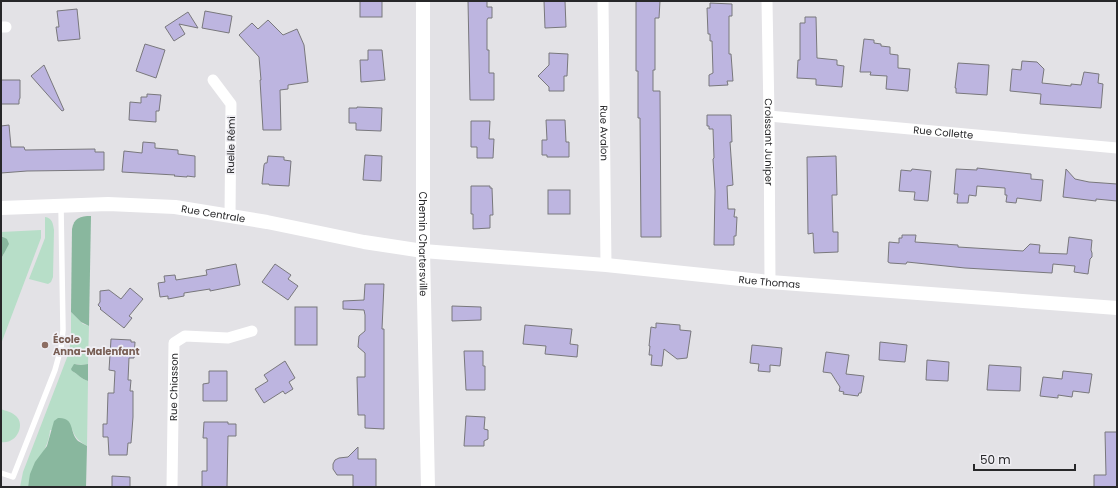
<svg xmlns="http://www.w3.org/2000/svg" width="1118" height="488" font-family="Poppins,sans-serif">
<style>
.green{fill:#b7dec8}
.forest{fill:#89b79e}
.building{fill:#bdb5e0;stroke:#79787c}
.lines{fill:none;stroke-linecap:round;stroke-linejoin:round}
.service{stroke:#fff;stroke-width:5.5}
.minor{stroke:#fff;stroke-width:11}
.tertiary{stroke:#fff;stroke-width:14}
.education-dot{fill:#8d6e63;stroke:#f0eff4;stroke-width:1.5}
.labels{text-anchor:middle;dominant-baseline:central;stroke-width:3.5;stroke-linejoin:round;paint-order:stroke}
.street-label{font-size:10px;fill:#272729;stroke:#f0eff4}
.education-label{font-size:10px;font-weight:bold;fill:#785e54;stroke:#f0eff4;text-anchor:start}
</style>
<rect width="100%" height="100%" fill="#e3e2e6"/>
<g class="green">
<path d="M45,217c7,1 8,6 9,13l-1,47 -2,5 -3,2 -19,-5 16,-41z"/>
<path d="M41,230v8l-40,106v-85l3,-5v-17l-3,-1v-4z"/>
<path d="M71,312l12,12 6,2 -1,38 -7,1 -5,-1 -4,7c6,3 9,8 16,10l-1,65c-8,-5 -12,-8 -15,-17l-22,1c-1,20 -18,36 -22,57h-8l3,-15 45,-117 3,-15z"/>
<path d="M1,409c5,2 11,3 15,7 10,9 0,29 -15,26z"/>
</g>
<g class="forest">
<path d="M91,216l-2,110 -8,-4 -10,-10 1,-83c2,-11 8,-13 19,-13z"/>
<path d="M1,236l6,3 2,5 -8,15z"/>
<path d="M74,364l7,1 7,-1v17c-7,-2 -10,-7 -16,-10l-1,-2z"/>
<path d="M58,418c17,-1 11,14 20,23 3,2 6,3 9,5l-1,41h-58l2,-13 5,-12 12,-16 7,-25z"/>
</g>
<g class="building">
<rect x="360" y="1" width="22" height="16"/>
<path d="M468,1h19v6h5v11h-4l-1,2v30h2v23h5v27h-24z"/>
<path d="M544,1h21l1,26 -21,1z"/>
<path d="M636,1h24l-1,17h-4v52h-2v21h7l1,146h-20l-1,-119h-2v-47h-2z"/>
<path d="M710,3l22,1v12h-3v38h2l2,27h-6l1,4 -19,1v-11l4,-2 -1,-32h-2v-7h-2l-1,-26h3z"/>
<path d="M77,9l3,30 -22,2 -2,-14h3l-2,-16z"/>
<path d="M205,11l27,5 -3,17 -27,-5z"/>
<path d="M188,12l10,16 -19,-4 6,10 -11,7 -9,-14z"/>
<path d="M805,17h11l1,41 20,2v5l7,1 -2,21 -26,-2v-6l-19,-1 1,-18h2v-37h5z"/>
<path d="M268,20l15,15 14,-6 7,16 4,37 -20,3v4l-8,1 1,40h-18l-3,-50h1l-2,-23 -20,-22 13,-12 6,6z"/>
<path d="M864,39l10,1v3l7,1v2l9,1v7l8,1v13l12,1 -2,22 -22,-2 1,-13 -17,-1 1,-3h-11z"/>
<path d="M145,44l20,6 -9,28 -20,-7z"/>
<path d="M368,50h14l3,30 -24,2 -1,-22h8z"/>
<path d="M549,53l19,1 -1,22h-3v15h-15v-4l-11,-11 11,-11z"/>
<path d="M1022,61l15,1 7,7 -2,14 29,3v-2l10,1 3,-13 15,2 -1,9 5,1 -2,24 -61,-4 1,-10 -31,-3 2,-22 9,1z"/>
<path d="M958,63l31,2 -2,30 -31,-2v-5h-1z"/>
<path d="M44,65l20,45 -2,1 -31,-35z"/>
<path d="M1,80h19v18l-1,2v4h-18z"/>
<path d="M147,94l14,1 -2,16h-3v11l-27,-2 1,-18 11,1v-6h6z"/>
<path d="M357,107l25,1 -1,23 -25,-1v-7h-7v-15h8z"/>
<path d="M707,115h24l1,27h-2l3,43 -6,1 1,23h7l-1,8h3l-1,19h-2v9h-20l1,-54 -2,-32 1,-1 -1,-29h-4v-3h-2z"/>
<path d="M546,120h19l1,22h3v15h-22v-2h-5v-15h5z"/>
<path d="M471,121h19l-1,18h5l-1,19h-16v-11h-6z"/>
<path d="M9,125l2,22h13l1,3 70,-1v3h9v18l-77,1 -26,2v-47z"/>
<path d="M143,142l12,1v5l23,2v4l17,2v21l-8,-1v1l-13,-1 1,-1 -53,-3 2,-21 18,2z"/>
<path d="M365,155l17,1 -1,25 -18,-1z"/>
<path d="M268,156l16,1v3l7,1 -2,25 -20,-1v-1h-7l2,-19 1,-2h2z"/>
<path d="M836,156l1,39h-5l1,37h5v20l-24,1 -1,-20 -5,1 -1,-77z"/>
<path d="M977,168l54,6v5l12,1 -2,21 -24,-3 -1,5 -10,-1 1,-7h-2v-7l-28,-2 -1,10 -7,-1 -1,8h-11l1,-9h-4l2,-25 21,1z"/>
<path d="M912,169l19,2 -3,30 -14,-1 1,-8 -16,-1 2,-21 10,1z"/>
<path d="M1066,169l9,10 14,3 28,2v17l-21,-2v2l-33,-4z"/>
<path d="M471,186h19v2h2l1,27h-3v13l-17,1v-15h-2z"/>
<rect x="548" y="190" width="22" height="24"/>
<path d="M902,235h14l-1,7 43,3v2l65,4 7,-7 10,1 -1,8 28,1 2,-17 23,3 -1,10 1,3v4l-2,2 -2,15 -14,-2 1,-6 -22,-2 -1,9 -87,-5 -58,-6 -1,2 -16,-1 -2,-1 1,-20 10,1v-5h3z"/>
<path d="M236,264l4,21 -30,6v-2l-26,4v3l-16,3v-3l-8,1 -2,-14 7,-1 -1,-6 11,-1 1,5 31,-5 -1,-5z"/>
<path d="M275,264l16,11 -3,4 10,7 -10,14 -26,-18z"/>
<path d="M365,284h19l-2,45h2v100l-19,-1v-13h-7l-1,-38h8v-24l-7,-6 1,-11 6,-5v-16l-1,-5 -21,-1v-8l21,-1z"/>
<path d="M130,288l13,11 -14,17 3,2 -8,10 -24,-19 1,-1 -3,-3 2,-3v-11l9,-1 12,9z"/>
<path d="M452,306l29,1v13l-29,1z"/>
<rect x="295" y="307" width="22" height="38"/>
<path d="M656,323l24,2v5l11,1 -4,27 -10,1 -13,-10 -2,17 -11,-1 1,-10h-3l1,-9h-1l2,-19 5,1z"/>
<path d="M525,325l47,4 -2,15 8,1 -1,12 -32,-3 1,-8 -23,-2z"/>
<path d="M111,339l20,1v2h4l-1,16h-5l-1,22h3l-1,11h3v26l-2,26h-3l-1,12h-18l-1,-18h-5v-13h4l1,-31h6v-3l1,-19 -6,-1z"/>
<path d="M880,342l27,3 -2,17 -26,-2z"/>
<path d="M752,345l30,3 -2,18 -10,-1v7l-12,-1 1,-7 -9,-1z"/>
<path d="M464,351h19v15h2v24h-19z"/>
<path d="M826,352l23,3 -3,19 18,2 -3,17h-2l-1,3 -15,-2 1,-2 -5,-1 1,-4 -9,-14 -8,-1z"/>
<path d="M927,360l22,2 -1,19 -22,-1z"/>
<path d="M285,361l10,17 -6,4 4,7 -8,5 -2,-3 -19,12 -9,-14 13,-8 -4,-6z"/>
<path d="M989,365l32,2 -1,24 -33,-1z"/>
<path d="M209,371h18v30h-24v-17l6,-1z"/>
<path d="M1063,371l29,3 -3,19 -16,-2 -1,6 -14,-2v3l-18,-2 3,-19 19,2z"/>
<path d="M466,416l19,1 -1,12 4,1v9l-4,2v5h-20z"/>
<path d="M204,422h24v2h8v12h-8l-1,51h-25v-16h5v-33h-4z"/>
<path d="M1105,432h12v55h-23v-12h12z"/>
<path d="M358,447v12h18v28h-23v-12h-16l-4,-6v-5l2,-4 4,-2 9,-1z"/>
<path d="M112,476l18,1v10h-18z"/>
</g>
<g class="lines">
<path class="service" d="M1,473l12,4 42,-107 6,-22 2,-18 -2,-123"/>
<g class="minor">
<path id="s1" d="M603,1l3,264"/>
<path id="s2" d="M767,1l2,115 1,166"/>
<path d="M1,27h5"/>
<path d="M213,80l18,24 -1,112"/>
<path id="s3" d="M769,116l348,32"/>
<path id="s4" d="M172,487l2,-144 11,-7 43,2 24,-7"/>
</g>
<g class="tertiary">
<path id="s5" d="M423,1v250l5,236"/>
<path id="s6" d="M1,208l107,-4 67,3 92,15 97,20 59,9 183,14 164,17 347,26"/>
</g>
</g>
<circle class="education-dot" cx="45" cy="345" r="4"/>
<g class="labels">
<g class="street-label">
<text stroke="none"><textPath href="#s3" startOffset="175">Rue Collette</textPath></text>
<text stroke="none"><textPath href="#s1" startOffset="132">Rue Avalon</textPath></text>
<text stroke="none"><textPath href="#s2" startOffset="141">Croissant Juniper</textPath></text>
<text transform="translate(231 145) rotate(-89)">Ruelle Rémi</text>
<text stroke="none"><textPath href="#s6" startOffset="213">Rue Centrale</textPath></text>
<text stroke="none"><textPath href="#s5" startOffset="243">Chemin Chartersville</textPath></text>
<text stroke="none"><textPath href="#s6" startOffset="774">Rue Thomas</textPath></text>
<text stroke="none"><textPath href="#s4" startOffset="100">Rue Chiasson</textPath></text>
</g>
<g class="education-label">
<text x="53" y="339">École<tspan x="53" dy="12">Anna-Malenfant</tspan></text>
</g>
</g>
<rect width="1118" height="488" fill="none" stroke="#272729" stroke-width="4"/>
<path d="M974 464v6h101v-6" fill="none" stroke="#272729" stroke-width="2"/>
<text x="980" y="464" font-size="12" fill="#272729" stroke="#f0eff4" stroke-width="3" paint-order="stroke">50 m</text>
</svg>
